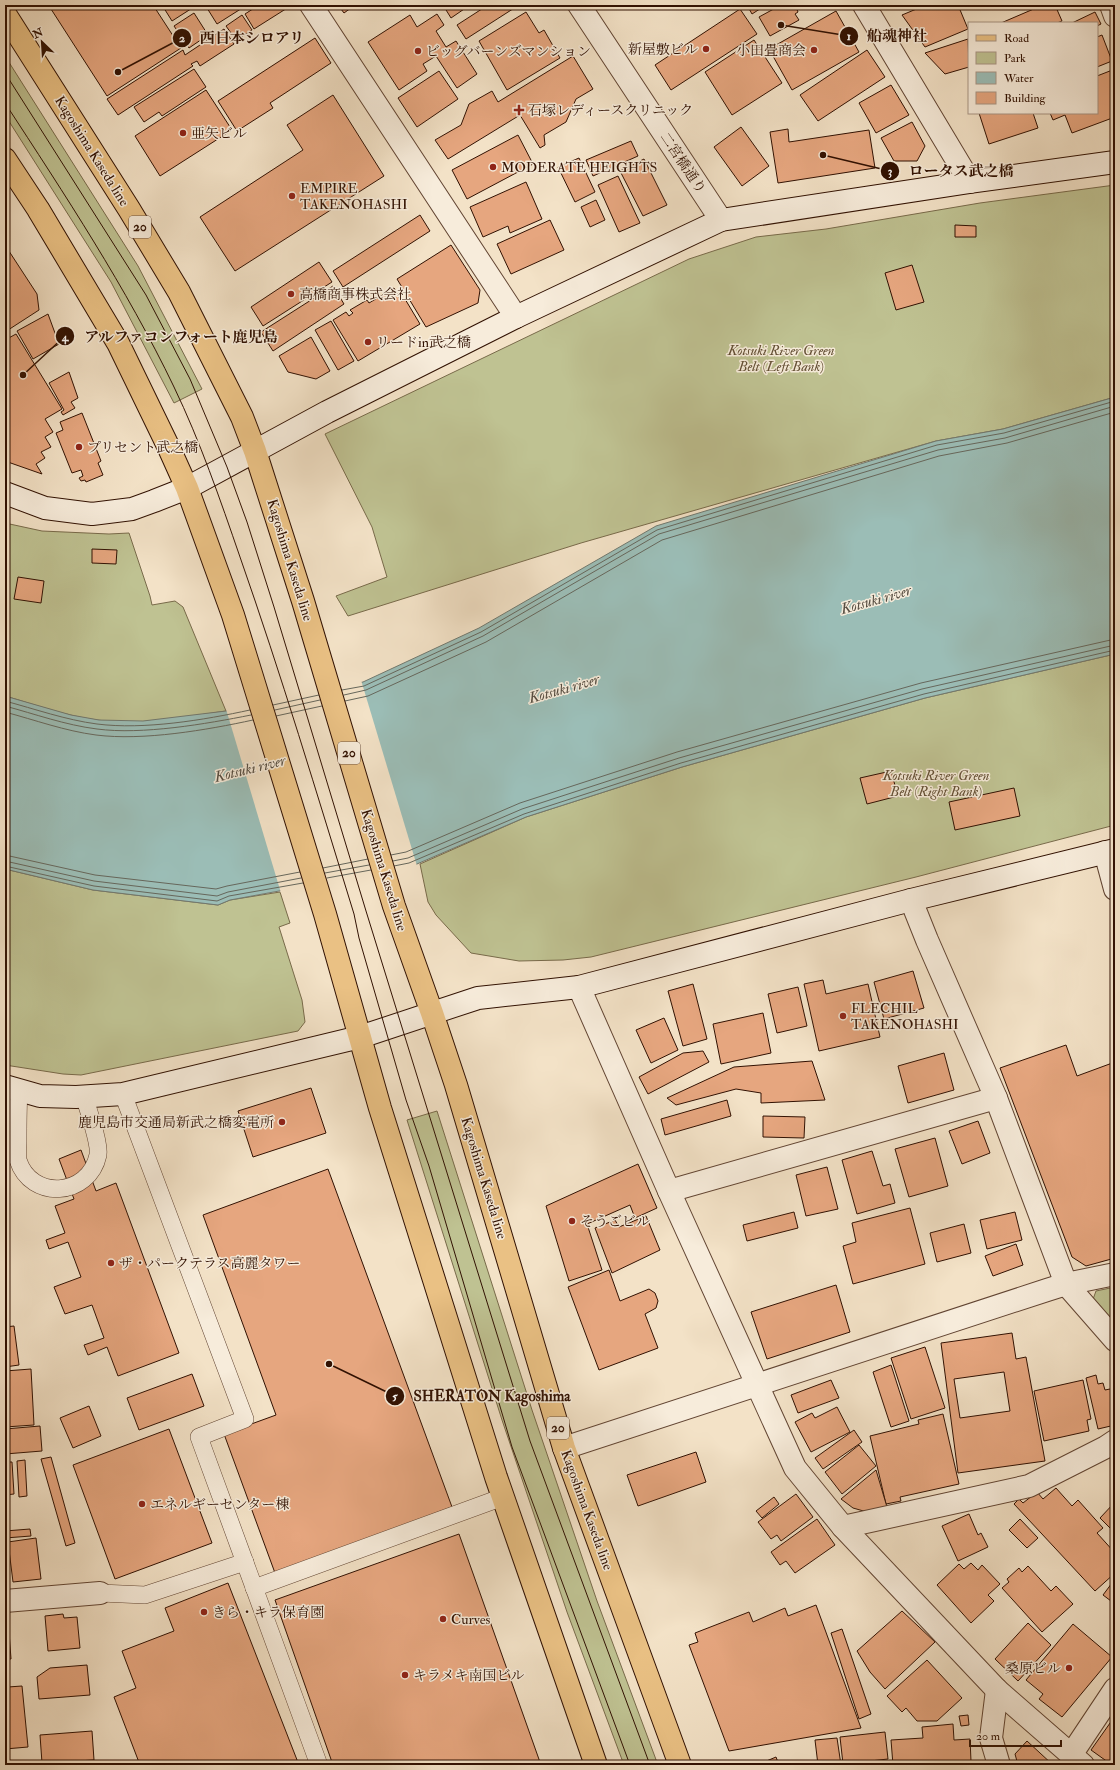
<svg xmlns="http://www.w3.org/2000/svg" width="1120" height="1770" font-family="'IM FELL Double Pica','Noto Serif JP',serif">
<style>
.green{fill:#bfc292;stroke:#786a4a}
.water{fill:#9bbdb6;stroke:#71786e}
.pier{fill:#f3e2c7}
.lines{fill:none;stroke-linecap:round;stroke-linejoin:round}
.shore{stroke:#66675c;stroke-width:1}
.building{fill:#e6a67f;stroke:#311102;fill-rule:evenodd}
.lane-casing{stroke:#624533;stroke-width:18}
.street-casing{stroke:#624533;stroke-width:24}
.secondary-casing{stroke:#311102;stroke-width:24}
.primary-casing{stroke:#311102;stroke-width:24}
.lane{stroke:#f7ecdb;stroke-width:17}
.street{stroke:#f7ecdb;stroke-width:22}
.secondary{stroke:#f7ecdb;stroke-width:22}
.primary{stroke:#eac184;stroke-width:22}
.tram{stroke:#311102;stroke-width:1}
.poi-dot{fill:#8f2418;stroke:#f7ecdb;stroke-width:1.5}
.labels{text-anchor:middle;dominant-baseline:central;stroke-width:3;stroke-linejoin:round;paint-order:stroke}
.shield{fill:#f7ecdb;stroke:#6c5343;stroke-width:1}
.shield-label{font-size:13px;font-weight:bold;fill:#311102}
.poi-label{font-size:14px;fill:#311102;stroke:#f7ecdb;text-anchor:start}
.street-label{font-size:14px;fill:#311102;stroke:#f7ecdb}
.park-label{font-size:14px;font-style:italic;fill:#634f34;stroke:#f7ecdb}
.water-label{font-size:15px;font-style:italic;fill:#564d41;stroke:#f7ecdb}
.leader{fill:none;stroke:#311102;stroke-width:1.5}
.callout-dot{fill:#311102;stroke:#f7ecdb;stroke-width:1.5}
.mark-label{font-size:12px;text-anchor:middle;font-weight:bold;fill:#fff}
.callout-label{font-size:15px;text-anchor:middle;font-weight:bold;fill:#311102;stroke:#f7ecdb;stroke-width:3;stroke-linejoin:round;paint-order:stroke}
</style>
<rect width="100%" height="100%" fill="#f3e2c7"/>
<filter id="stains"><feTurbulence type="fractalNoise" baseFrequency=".005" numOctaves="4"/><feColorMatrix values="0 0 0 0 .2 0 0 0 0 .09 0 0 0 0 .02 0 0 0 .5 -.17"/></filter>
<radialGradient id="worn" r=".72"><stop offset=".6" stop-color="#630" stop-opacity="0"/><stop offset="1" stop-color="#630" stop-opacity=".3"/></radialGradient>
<g class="green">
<path d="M5,56l133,210 64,123 -28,14 -63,-121 -106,-167z"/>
<path d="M1115,185v212l-112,32 -67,12 -355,102 -233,73 -12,-20 51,-19 -15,-50 -47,-93 364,-175 67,-22 70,-8 154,-26z"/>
<path d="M5,523l37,8 67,3 20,-1 21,63 2,9 23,-4 8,6 43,104c-42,6 -86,15 -129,9 -31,-4 -61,-15 -92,-24z"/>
<path d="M1115,654v171l-199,52 -325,80 -28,3 -44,1 -48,-8 -35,-38 -8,-13 -8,-38 106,-47 156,-50 243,-69z"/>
<path d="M5,869l88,21 125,15 12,-5 50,-8 10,31 -11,4 23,73 3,22 -7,9 -217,44 -18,-1 -58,-9z"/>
<path d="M437,1111l95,299 65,191 61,164h-34l-57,-153 -65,-192 -95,-300z"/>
<path d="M1115,1287v39l-23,-24 4,-11z"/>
</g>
<path class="water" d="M1115,397v257l-190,44 -243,69 -156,50 -116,50 -180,33 -12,5 -125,-15 -88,-21v-173l66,19 28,5 44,1 83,-10 137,-29 116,-54 177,-102 280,-85 67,-12z"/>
<path class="pier" d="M361,680l56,186 -6,3 -130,24 -55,-184z"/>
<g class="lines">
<g class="shore">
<path d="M342,690l22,-4 117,-54 176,-102 280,-85 67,-12 111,-32"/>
<path d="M344,695l22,-5 117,-54 176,-102 279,-84 67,-12 110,-32"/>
<path d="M5,701c30,8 61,19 92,23 47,6 107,-4 153,-14"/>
<path d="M345,701l23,-5 118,-54 176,-102 277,-84 68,-13 108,-31"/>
<path d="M273,705l46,-10"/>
<path d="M5,706c30,8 60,19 92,23 45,6 109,-5 154,-14"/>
<path d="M275,710l45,-10"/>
<path d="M5,712c30,8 60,19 91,23 47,6 111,-5 157,-15"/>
<path d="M276,716l46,-10"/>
<path d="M5,855l90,20 121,14 11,-3 73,-14"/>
<path d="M391,855l15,-3 114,-49 157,-51 244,-69 194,-44"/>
<path d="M5,861l89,20 123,15 11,-4 73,-14"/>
<path d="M393,861l15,-3 114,-49 157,-51 243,-69 193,-44"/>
<path d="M5,866l89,20 123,15 12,-5 74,-13"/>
<path d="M394,866l15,-3 115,-49 157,-51 243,-69 191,-44"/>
<path d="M323,868l45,-9"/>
<path d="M325,873l44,-8"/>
<path d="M327,878l44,-8"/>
</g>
</g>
<g class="building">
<path d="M58,5h95l28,43 -74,48 -56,-87z"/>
<path d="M162,5h35l-25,16z"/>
<path d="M211,5h36l-30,19 -10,-16z"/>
<path d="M259,5h33l-38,24 -9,-15z"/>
<path d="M338,5h17l-11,8z"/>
<path d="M443,5h27l-19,13z"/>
<path d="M488,5h31l-53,34 -9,-14z"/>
<path d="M747,5h19l-14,9z"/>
<path d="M781,5h14l3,7 -3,2 4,6 -29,16 -11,-19z"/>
<path d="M926,5h32l10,24 -43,18 -23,-32z"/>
<path d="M1043,5h12l7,16 -5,2h-56z"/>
<path d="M740,9l17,25 -86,56 -16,-25z"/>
<path d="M836,11l23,41 -67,38 -23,-41z"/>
<path d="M526,12l13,21 5,-3 16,28 -53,32 -28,-49z"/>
<path d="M1095,12l6,12 -4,2v-3h-25z"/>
<path d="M194,13l14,22 -19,13 -15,-22z"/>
<path d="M437,14l7,11 -8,6 10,16 10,-6 21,33 -20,14 -21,-32 -13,8 4,7 -28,19 -31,-48 42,-27 7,12z"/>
<path d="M242,15l10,15 -16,10 -10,-14z"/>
<path d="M224,29l10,15 -34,22 -3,-5 -6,3 2,2 -75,49 -11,-16 76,-49 2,5z"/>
<path d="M1102,35l10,26 -15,6v-30z"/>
<path d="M315,38l16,25 -61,40 3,5 -36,23 -19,-30z"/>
<path d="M968,39l1,28 -24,7 -20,-21z"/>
<path d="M754,40l28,43 -50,32 -27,-43z"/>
<path d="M867,50l18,27 -67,44 -18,-26z"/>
<path d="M573,56l20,33 -17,10 -10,23 -22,13 1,10 -5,3 -20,-33 -72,44 -13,-19 26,-15 8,-21 23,-13 6,11z"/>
<path d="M194,69l12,18 -44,29 -3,-4 -15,10 -10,-15z"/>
<path d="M1115,69v48l-43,16 -7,-18 -12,5 -3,-7h47v-37z"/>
<path d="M439,71l19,28 -41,28 -19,-29z"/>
<path d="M891,85l18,30 -33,18 -17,-30z"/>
<path d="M206,90l26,40 -72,46 -25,-40z"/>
<path d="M333,95l51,81 -149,95 -35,-54 103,-67 -16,-25z"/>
<path d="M979,113h54l5,15 -49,16z"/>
<path d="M912,122l13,24 -8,15h-23l-13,-23z"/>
<path d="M741,127l28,39 -27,20 -28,-39z"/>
<path d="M788,129l1,13 80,-12 6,38 -97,15 -8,-51z"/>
<path d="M518,135l15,29 -66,35 -15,-29z"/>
<path d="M631,141l7,15 -45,20 -7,-16z"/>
<path d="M579,158l16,34 -20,10 -17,-35z"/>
<path d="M644,159l23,46 -24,11 -23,-45z"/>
<path d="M618,176l22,47 -21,9 -21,-47z"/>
<path d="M526,182l16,37 -32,14 -2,-7 -25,11 -13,-30z"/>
<path d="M596,200l9,20 -15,7 -9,-20z"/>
<path d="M420,215l10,16 -87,56 -10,-16z"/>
<path d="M550,220l14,30 -53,24 -14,-30z"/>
<path d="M955,225l21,1v11h-21z"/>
<path d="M5,245l32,49 2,16 -34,22z"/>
<path d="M451,245l29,45 -2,13 -52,24 -29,-48z"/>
<path d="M319,262l13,20 -69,44 -12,-19z"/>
<path d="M912,265l12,37 -28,8 -11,-37z"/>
<path d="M333,286l11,18 -71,47 -12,-19z"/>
<path d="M394,288l7,13 4,-2 15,25 -62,37 -25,-41 13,-8 3,4 4,-3 -3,-3 17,-10 2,3z"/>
<path d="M48,314l11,30 -26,15 -16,-28z"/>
<path d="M331,321l23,40 -16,9 -23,-40z"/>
<path d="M16,334l46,75 -17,10 8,13 -8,5 6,10 -10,5 4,6 -9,6 6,10 -37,-13v-121z"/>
<path d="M311,337l19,34 -14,8 -28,-7 -9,-16z"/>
<path d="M69,372l9,26 -7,4 4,6 -12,7 -2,-3 3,-2 -15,-27z"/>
<path d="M82,413l19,48 -3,2 5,12 -17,7 -1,-2 -4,1 -2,-3 4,-2 -2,-6 -9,3 -16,-40 7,-3 -3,-8z"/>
<path d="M92,549l25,1 -1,14 -24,-1z"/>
<path d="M18,577l26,4 -3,22 -27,-4z"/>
<path d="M891,771l7,25 -31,8 -7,-26z"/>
<path d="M1014,788l6,28 -65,14 -6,-28z"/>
<path d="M913,971l11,37 -40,11 -10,-37z"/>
<path d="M823,980l3,14 42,-10 12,53 -61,14 -15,-67z"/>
<path d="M693,984l14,55 -24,7 -15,-55z"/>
<path d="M798,987l9,39 -30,7 -9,-39z"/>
<path d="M763,1013l8,40 -50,11 -8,-40z"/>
<path d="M664,1018l14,32 -27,13 -15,-33z"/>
<path d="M1066,1045l11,31 38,-14v196l-29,8 -14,-9 -72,-189z"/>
<path d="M703,1051l6,11 -61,32 -9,-17 44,-24z"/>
<path d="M944,1053l10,37 -46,13 -10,-37z"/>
<path d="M812,1061l13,39 -64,3v-10l-25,-4 -60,16 -9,-7 67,-31z"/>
<path d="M311,1088l15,45 -73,24 -15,-46z"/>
<path d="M727,1100l4,16 -66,19 -4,-16z"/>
<path d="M763,1116l42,1 -1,21 -41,-1z"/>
<path d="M978,1121l12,32 -28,11 -13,-33z"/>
<path d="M935,1138l13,48 -39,11 -14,-48z"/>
<path d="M81,1150l15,41 20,-8 63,170 -61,23 -11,-29 -19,8 -4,-10 20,-7 -12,-33 -27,9 -11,-27 27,-10 -13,-35 -19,7 -3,-9 19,-7 -10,-27 19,-7 -15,-40z"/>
<path d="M872,1151l11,35 7,-2 5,19 -38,11 -15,-54z"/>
<path d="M638,1164l19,44 -22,10 -5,-13 -43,19 15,46 -33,11 -23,-75z"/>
<path d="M827,1167l11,42 -32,7 -10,-41z"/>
<path d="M328,1169l124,338 -177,66 -51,-139 52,-19 -73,-200z"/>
<path d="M910,1208l15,56 -72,20 -10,-38 13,-4 -4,-19z"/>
<path d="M794,1212l4,16 -51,13 -4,-16z"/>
<path d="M1015,1212l7,28 -35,9 -7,-29z"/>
<path d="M646,1216l14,34 -48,23 -17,-45 20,-8 4,7z"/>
<path d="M964,1224l7,29 -34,9 -7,-29z"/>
<path d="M1016,1244l7,21 -30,11 -8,-20z"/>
<path d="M609,1270l11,31 29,-12 6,4 3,8 -2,7 -11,6 13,34 -59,22 -31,-83z"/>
<path d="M836,1285l14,47 -83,27 -16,-47z"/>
<path d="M14,1326l5,39 -14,2v-40z"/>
<path d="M1012,1333l4,26 10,-2 19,104 -87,12 -17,-130zM1004,1372l6,39 -50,7 -6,-39z"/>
<path d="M925,1347l20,61 -34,11 -20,-61z"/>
<path d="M891,1365l18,56 -18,6 -18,-55z"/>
<path d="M31,1369l3,56 -29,2v-56z"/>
<path d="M192,1374l12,32 -65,24 -12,-32z"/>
<path d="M1096,1375l2,9 5,-1 2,7 10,-2v37l-17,4 -12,-51z"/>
<path d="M831,1380l8,18 -41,15 -7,-18z"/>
<path d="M1083,1380l8,39 -4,1 2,11 -45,10 -10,-50z"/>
<path d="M89,1406l12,30 -28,12 -13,-30z"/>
<path d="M837,1407l13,25 -39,20 -16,-30 17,-9 3,5z"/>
<path d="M943,1414l16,70 -59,13 1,4 -15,3 -16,-68 49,-12 -1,-4z"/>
<path d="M40,1426l2,25 -37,3v-25z"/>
<path d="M169,1429l43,114 -97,36 -42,-114z"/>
<path d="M854,1430l8,12 -39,27 -8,-11z"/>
<path d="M859,1445l17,21 -34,28 -17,-22z"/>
<path d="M696,1452l10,30 -68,24 -11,-31z"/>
<path d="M51,1457l24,86 -9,3 -25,-87z"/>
<path d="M25,1460l2,36 -8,1 -2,-36z"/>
<path d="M5,1462h7l2,32 -9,1z"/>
<path d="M876,1470l11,37 -20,5 -14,-4 -12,-9z"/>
<path d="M1056,1488l16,18 6,-6 25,28 -6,5 18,20v20l-20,18 -81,-87 5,-5 4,4 14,-11 6,7z"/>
<path d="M796,1494l17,23 -32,24 -4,-6 -6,4 -13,-17z"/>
<path d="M774,1497l5,7 -17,14 -6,-7z"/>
<path d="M1115,1502v31l-15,-15z"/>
<path d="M969,1514l9,21 3,-2 7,14 -30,14 -16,-35z"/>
<path d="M817,1519l18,26 -40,28 -9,-12 -6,4 -9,-13z"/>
<path d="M1020,1519l18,19 -11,10 -18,-18z"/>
<path d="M30,1529l1,7 -26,2v-7z"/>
<path d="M459,1534l82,231h-208l-58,-165z"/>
<path d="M36,1538l5,41 -28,3 -5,-40z"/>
<path d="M971,1563l7,7 4,-5 18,19 -12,11 6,6 -23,22 -34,-38 22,-21 5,5z"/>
<path d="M1028,1566l23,25 5,-5 17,18 -31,28 -40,-44 7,-6 -2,-3 12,-11 3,4z"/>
<path d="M1115,1579v25l-12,-9z"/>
<path d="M228,1583l71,182h-159l-26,-68 22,-9 -14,-37 52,-20 -9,-23z"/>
<path d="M816,1605l45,123 -132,23 -40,-106 9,-3 -3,-9 54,-21 4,10 32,-14 3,8z"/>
<path d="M902,1611l33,31 -50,47 -15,-17 -13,-21z"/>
<path d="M63,1614l1,4 13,-1 3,31 -32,3 -3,-35z"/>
<path d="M8,1618l3,41h-6v-40z"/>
<path d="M1028,1623l23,22 -33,36 -23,-22z"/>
<path d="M1073,1624l39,33 -50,60 -23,-18 4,-5 -17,-14z"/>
<path d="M842,1629l29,85 -12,5 -28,-86z"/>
<path d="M927,1660l35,38 -25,23h-20l-11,-13 -4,4 -15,-16z"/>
<path d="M87,1665l3,30 -51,4 -2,-22 13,-9z"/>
<path d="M5,1667h2l1,20 14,-1 6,61 -23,2 2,15h-2z"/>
<path d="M968,1715l1,10 -8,1 -2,-10z"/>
<path d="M1115,1716v49h-3l-21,-15z"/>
<path d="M953,1724l1,16 16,-1 1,22h9l1,4h-88l-2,-25 32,-2 -1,-11z"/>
<path d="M92,1731l2,29 -52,3 -2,-28z"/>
<path d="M885,1732l3,27 -45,5 -3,-27z"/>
<path d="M837,1738l4,27h-23l-3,-25z"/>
<path d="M1027,1741l26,24h-35l-3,-11z"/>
<path d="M776,1757l3,8h-22z"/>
<path d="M89,1761v4h-25v-2z"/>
<path d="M882,1761v4h-27z"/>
</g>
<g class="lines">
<defs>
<g id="lane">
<path d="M19,1090c-1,17 -1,34 -1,51 0,6 -1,13 0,19 13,41 71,37 80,-5 2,-11 -10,-46 -14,-59"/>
<path d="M123,1094l122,325 -46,18 120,328"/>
<path d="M254,1588l249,-91"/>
<path d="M100,1593l45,2 100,-33"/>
</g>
<g id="street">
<path d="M311,5l205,312"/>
<path d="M579,5l142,215"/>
<path d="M864,5l106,177"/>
<path d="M1111,5l4,11"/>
<path d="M1105,852l10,37"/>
<path d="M911,900l16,40 69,158 70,186 49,56"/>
<path d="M579,987l90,204 126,277 48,59 154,163 86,75"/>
<path d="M669,1191l327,-93"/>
<path d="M564,1448l483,-158 19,-6 49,-10"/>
<path d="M843,1527l186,-41 77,-39 9,-6"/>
<path d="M5,1601l95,-8"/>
<path d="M997,1690l-6,48 8,27"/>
<path d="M1071,1755l44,-66"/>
</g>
<g id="secondary">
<path d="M5,493l40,15 47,6 40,-5 22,-8 33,-13 140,-76 189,-95 205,-97 249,-38 145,-20"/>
<path d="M5,1086l35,10 36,1 47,-3 237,-57 118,-39 101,-11 332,-87 204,-50"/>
</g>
<g id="primary">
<path d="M5,14l124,195 50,83 63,125 13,34 48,150 91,305 38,107 24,72 108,363 116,317"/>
<path d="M5,159l33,50 80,134 51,105 18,40 46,127 92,299 55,194 116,369 100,288"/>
</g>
</defs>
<use href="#lane" class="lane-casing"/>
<use href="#street" class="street-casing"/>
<use href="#secondary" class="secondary-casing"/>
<use href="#primary" class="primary-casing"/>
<use href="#lane" class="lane"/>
<use href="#street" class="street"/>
<use href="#secondary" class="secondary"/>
<use href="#primary" class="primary"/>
<g class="tram">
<path d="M5,73l141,222 44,84 37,88 20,55 27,85 92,304 164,530 120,324"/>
<path d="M5,103c60,92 121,184 169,284 26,54 46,112 66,170 41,117 77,237 114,357l5,24 47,162 23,66 83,281 118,318"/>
</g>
</g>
<g class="poi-dot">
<circle cx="706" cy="49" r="4"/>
<circle cx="814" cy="50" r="4"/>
<circle cx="418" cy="51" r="4"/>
<path d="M517 104h4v4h4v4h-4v4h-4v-4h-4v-4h4z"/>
<circle cx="183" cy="133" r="4"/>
<circle cx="493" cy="167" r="4"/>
<circle cx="292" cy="196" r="4"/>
<circle cx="291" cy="294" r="4"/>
<circle cx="368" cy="342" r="4"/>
<circle cx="79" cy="447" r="4"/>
<circle cx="843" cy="1016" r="4"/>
<circle cx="282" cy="1122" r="4"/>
<circle cx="572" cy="1221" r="4"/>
<circle cx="111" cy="1263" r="4"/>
<circle cx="142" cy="1504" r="4"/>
<circle cx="204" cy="1612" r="4"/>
<circle cx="443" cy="1619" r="4"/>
<circle cx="1069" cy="1668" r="4"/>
<circle cx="405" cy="1675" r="4"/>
</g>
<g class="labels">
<g class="shield">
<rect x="129" y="216" width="22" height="22" rx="3"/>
<rect x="338" y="742" width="22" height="22" rx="3"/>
<rect x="547" y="1417" width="22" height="22" rx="3"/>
</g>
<g class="shield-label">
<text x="140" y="227">20</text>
<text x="349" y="753">20</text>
<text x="558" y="1428">20</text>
</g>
<g class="poi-label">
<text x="698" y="49" text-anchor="end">新屋敷ビル</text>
<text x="806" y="50" text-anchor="end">小田畳商会</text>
<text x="426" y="51">ビッグバーンズマンション</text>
<text x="528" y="110">石塚レディースクリニック</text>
<text x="191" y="133">亜矢ビル</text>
<text x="501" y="167">MODERATE HEIGHTS</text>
<text x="300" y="188">EMPIRE<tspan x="300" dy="16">TAKENOHASHI</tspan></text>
<text x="299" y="294">高橋商事株式会社</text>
<text x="376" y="342">リードin武之橋</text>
<text x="87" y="447">プリセント武之橋</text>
<text x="851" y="1008">FLECHIL<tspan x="851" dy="16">TAKENOHASHI</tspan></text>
<text x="274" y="1122" text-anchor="end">鹿児島市交通局新武之橋変電所</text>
<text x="580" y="1221">そうごビル</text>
<text x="119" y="1263">ザ・パークテラス高麗タワー</text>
<text x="150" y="1504">エネルギーセンター棟</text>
<text x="212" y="1612">きら・キラ保育園</text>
<text x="451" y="1619">Curves</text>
<text x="1061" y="1668" text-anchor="end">桑原ビル</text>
<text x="413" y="1675">キラメキ南国ビル</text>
</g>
<g class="street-label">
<text transform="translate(92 151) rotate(58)">Kagoshima Kaseda line</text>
<text transform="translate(683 163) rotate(56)">二宮橋通り</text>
<text transform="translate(290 560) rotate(73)">Kagoshima Kaseda line</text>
<text transform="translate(384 870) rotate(73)">Kagoshima Kaseda line</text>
<text transform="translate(484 1178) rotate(73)">Kagoshima Kaseda line</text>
<text transform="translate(587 1510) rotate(70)">Kagoshima Kaseda line</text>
</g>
<g class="park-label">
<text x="781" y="350">Kotsuki River Green<tspan x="781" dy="16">Belt (Left Bank)</tspan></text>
<text x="936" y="775">Kotsuki River Green<tspan x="936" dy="16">Belt (Right Bank)</tspan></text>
</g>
<g class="water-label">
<text transform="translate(876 600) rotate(-16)">Kotsuki river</text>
<text transform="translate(564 689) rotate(-16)">Kotsuki river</text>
<text transform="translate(250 769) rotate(-14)">Kotsuki river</text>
</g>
</g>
<path class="leader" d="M781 25L849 36M118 72L182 38M823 155L890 171M23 375L65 336M329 1364L395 1396"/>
<g class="callout-dot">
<circle cx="781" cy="25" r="4"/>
<circle cx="118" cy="72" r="4"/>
<circle cx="823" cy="155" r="4"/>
<circle cx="23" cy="375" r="4"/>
<circle cx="329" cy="1364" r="4"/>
<circle cx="849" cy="36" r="10"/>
<circle cx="182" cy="38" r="10"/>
<circle cx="890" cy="171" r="10"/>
<circle cx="65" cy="336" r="10"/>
<circle cx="395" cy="1396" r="10"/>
</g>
<g class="mark-label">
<text x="849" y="40">1</text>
<text x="182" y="42">2</text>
<text x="890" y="175">3</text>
<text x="65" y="341">4</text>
<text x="395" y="1400">5</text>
</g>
<g class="callout-label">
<text x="897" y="41">船魂神社</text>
<text x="252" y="43">西日本シロアリ</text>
<text x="961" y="176">ロータス武之橋</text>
<text x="181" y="342">アルファコンフォート鹿児島</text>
<text x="492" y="1401">SHERATON Kagoshima</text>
</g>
<rect width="1120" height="1770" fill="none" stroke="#f3e2c7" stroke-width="20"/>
<rect x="6" y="6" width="1108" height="1758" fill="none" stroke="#311102" stroke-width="2"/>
<rect x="10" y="10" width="1100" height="1750" fill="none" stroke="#311102"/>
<rect x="968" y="22" width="130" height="92" fill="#f7ecdb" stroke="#a89484"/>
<rect x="976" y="35" width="20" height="6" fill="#eac184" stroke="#a89484"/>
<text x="1004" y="42" font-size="12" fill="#311102">Road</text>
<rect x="976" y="52" width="20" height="12" fill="#bfc292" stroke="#a89484"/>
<text x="1004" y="62" font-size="12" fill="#311102">Park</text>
<rect x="976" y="72" width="20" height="12" fill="#9bbdb6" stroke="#a89484"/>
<text x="1004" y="82" font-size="12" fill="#311102">Water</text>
<rect x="976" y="92" width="20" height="12" fill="#e6a67f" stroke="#a89484"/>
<text x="1004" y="102" font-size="12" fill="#311102">Building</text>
<g transform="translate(42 42) rotate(335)" stroke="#f7ecdb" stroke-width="3" paint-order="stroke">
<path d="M0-3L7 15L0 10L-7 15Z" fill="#311102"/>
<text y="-6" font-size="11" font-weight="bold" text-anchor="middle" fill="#311102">N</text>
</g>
<path d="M970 1740v6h91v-6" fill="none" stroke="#311102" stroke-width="2"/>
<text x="976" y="1740" font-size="12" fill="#311102" stroke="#f7ecdb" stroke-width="3" paint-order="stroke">20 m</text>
<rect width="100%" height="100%" filter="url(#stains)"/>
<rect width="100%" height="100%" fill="url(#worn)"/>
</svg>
